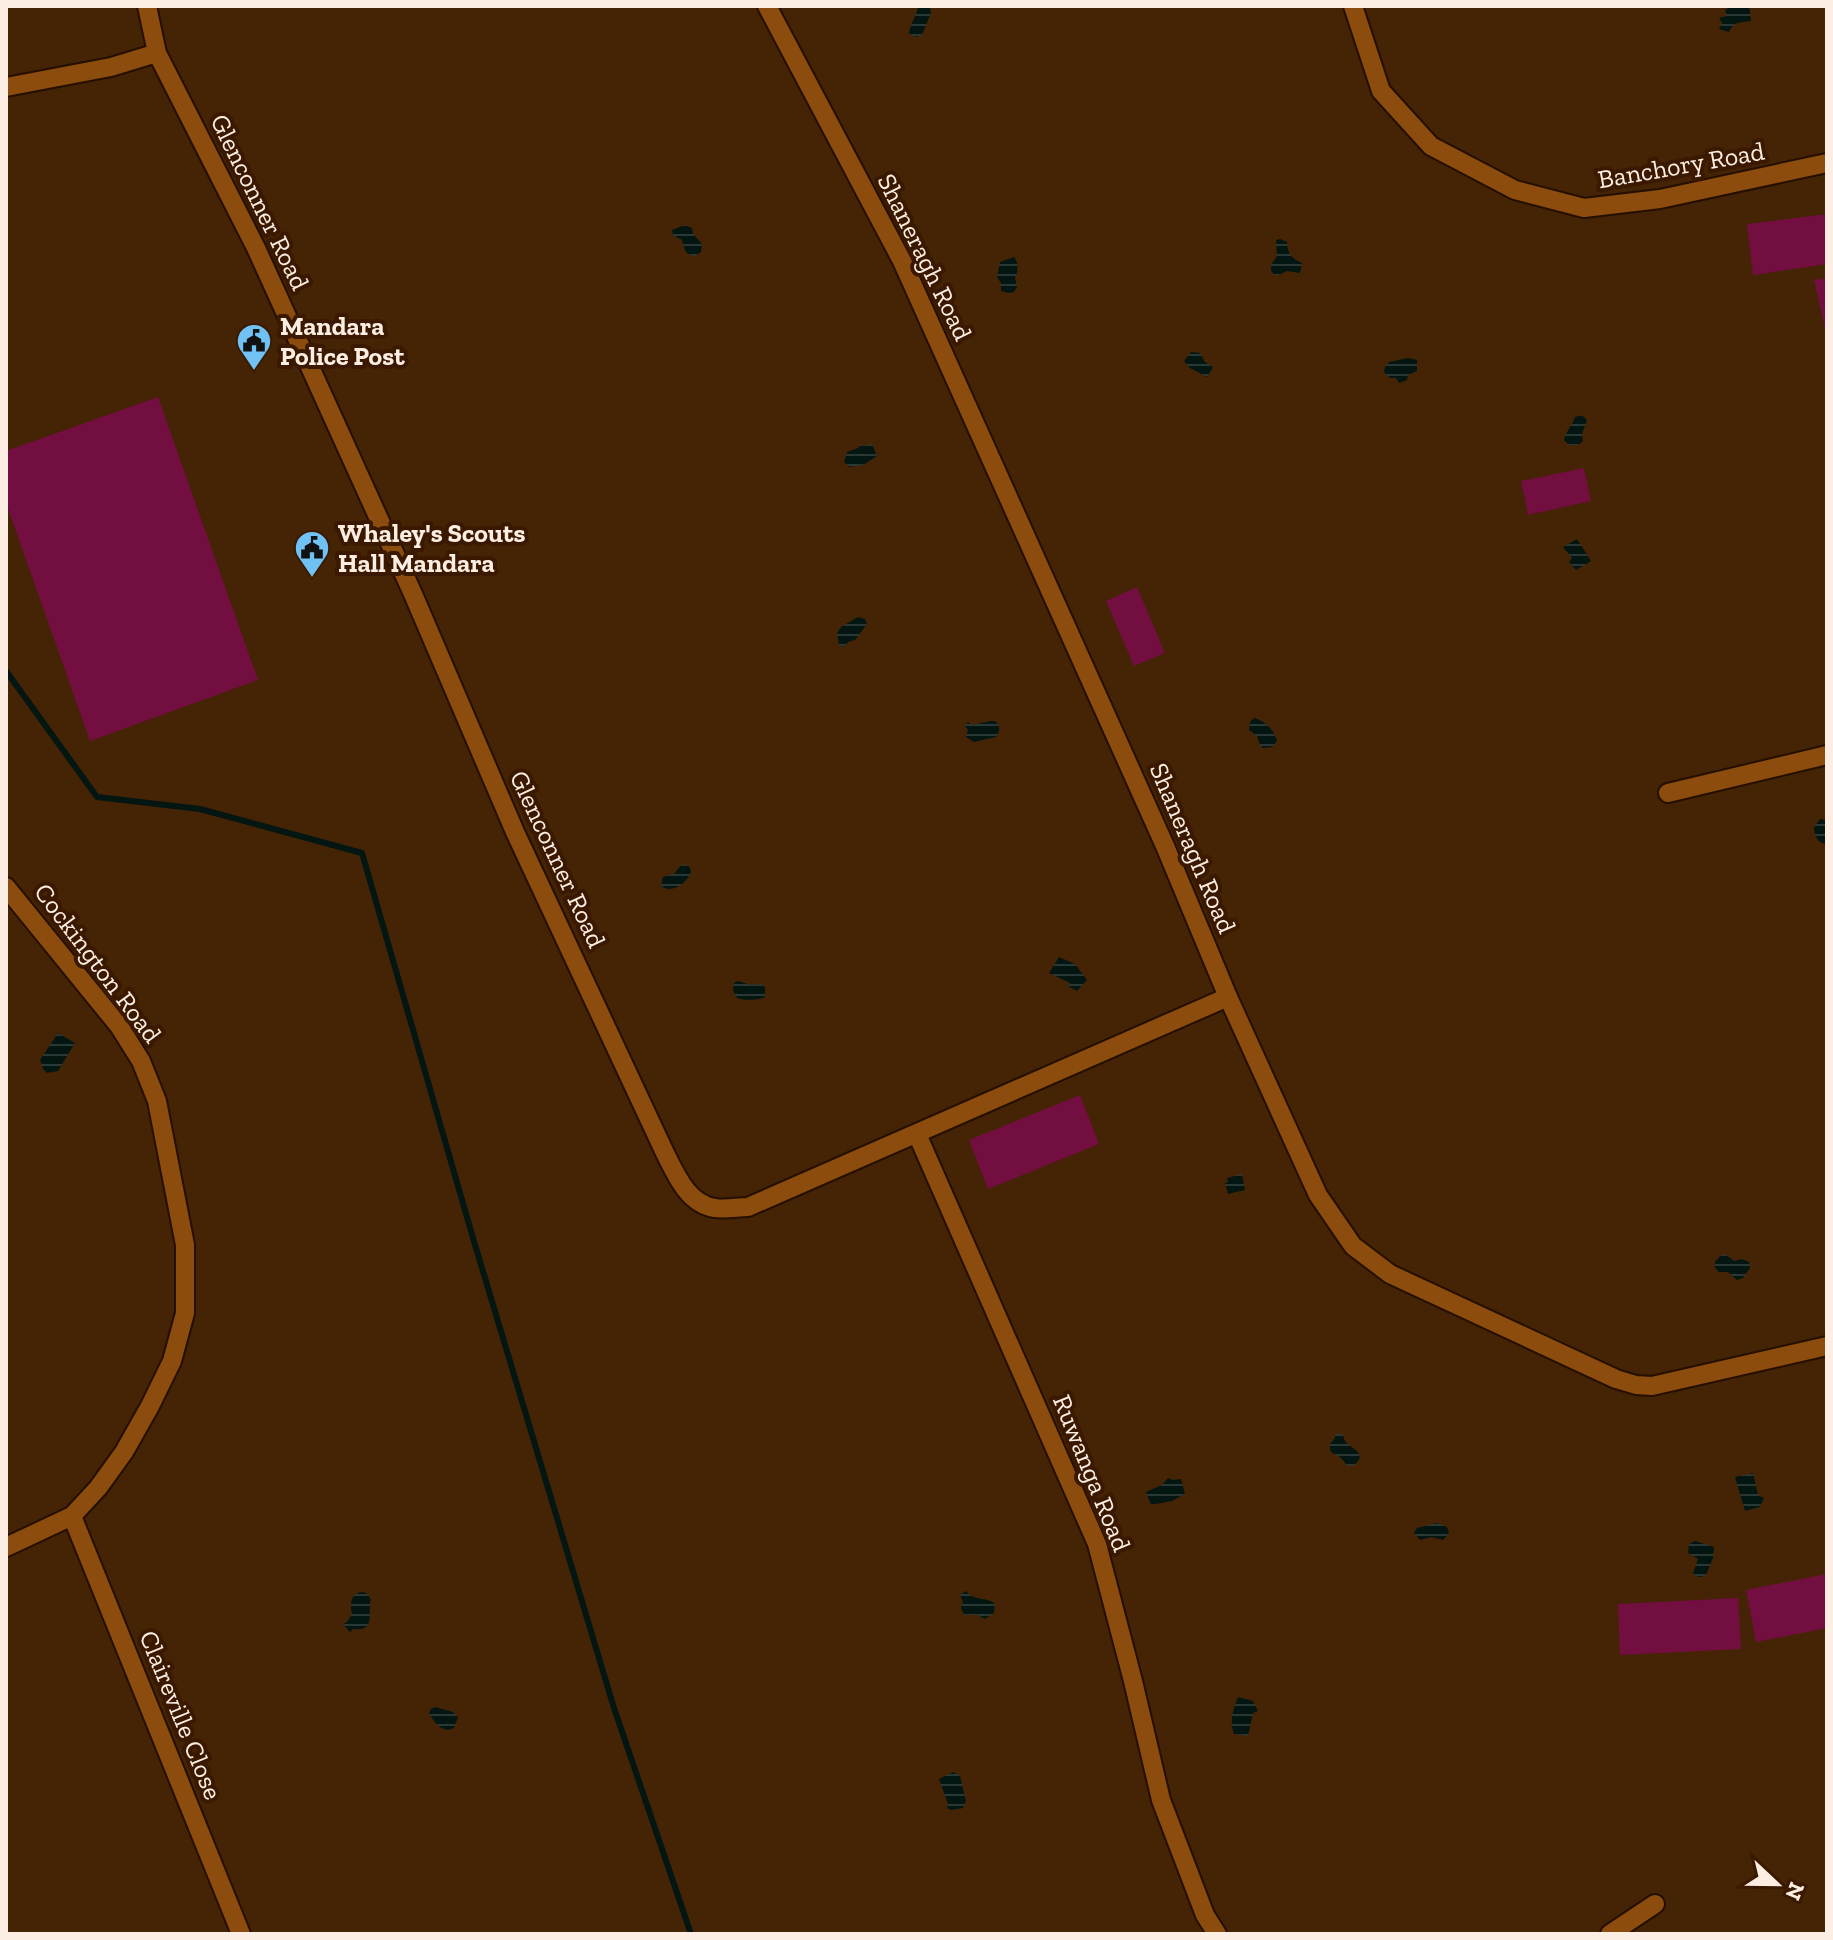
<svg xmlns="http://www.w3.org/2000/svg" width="1833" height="1940" font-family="'Zilla Slab',serif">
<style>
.pitch{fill:#730e40}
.water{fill:url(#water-rules)}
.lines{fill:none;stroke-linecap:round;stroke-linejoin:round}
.stream{stroke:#031612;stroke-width:6}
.street-casing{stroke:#240f01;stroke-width:22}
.street{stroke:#8b4c0d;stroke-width:18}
.labels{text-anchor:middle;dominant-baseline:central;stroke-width:8;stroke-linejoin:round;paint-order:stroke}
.street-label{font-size:26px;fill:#fdeee3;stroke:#3a1900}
.poi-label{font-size:26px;font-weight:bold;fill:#fdeee3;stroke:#3a1900;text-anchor:start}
</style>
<defs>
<pattern id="water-rules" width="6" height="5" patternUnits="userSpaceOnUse" patternTransform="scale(2)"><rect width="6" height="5" fill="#031612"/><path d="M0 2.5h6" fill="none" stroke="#293834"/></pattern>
</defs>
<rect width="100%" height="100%" fill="#452305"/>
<g class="pitch">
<path d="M1827,214v50l-74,11 -6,-51z"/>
<path d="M1827,278v60l-13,-58z"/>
<path d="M158,397l100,283 -168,61 -84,-238v-52z"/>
<path d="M1584,468l7,33 -63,14 -7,-34z"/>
<path d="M1137,587l28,66 -31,13 -28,-65z"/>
<path d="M1080,1095l19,49 -111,45 -19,-49z"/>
<path d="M1827,1574v54l-71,14 -10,-52z"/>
<path d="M1738,1598l3,51 -121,6 -2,-51z"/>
</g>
<g class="water">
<path d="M926,6l4,2 1,5 -9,22 -5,2 -8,-3c1,-10 7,-17 9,-27z"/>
<path d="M1749,6l2,15c-11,2 -17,0 -22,11l-10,-3 3,-6 -3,-5 8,-2 -2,-6 5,-3z"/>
<path d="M685,225l7,3 1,6 9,10 -1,8 -6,4c-11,-2 -10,-6 -13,-16l-9,-5 -1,-5z"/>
<path d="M1280,239l7,3c0,11 5,17 15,21l-2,10 -13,-2 -11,5 -5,-5v-6l6,-9 -1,-16z"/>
<path d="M1014,257c5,6 4,15 1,21l2,9 -3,5 -5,1 -8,-2v-8l-4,-6 3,-15z"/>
<path d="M1191,352l9,1 5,9 8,5 -6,10 -17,-9 -6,-7z"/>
<path d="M1408,358l9,2v11l-9,4 -1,5 -8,3 -3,-5h-6l-6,-6 1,-5 4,-5z"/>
<path d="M1582,415l5,5 -5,14 1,7 -5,4h-9l-5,-5c2,-9 8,-14 11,-23z"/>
<path d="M861,444l2,2 9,-2 5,12 -14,9 -14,2 -5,-5 3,-10 11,-4z"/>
<path d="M1577,539l14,22 -15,9 -7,-8 3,-4 -9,-11z"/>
<path d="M858,617l7,2 2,5 -12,16 -7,2 -4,5 -5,-2 -2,-12 4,-6z"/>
<path d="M1254,718c10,2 21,13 23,23l-5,6 -9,1 -3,-3 -3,-9 -8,-6 1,-8z"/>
<path d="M991,721h4c6,5 5,10 1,16l-22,5 -8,-5 2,-7 -3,-4 3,-4 4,3z"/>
<path d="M1820,819l6,1 1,24c-10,0 -13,-9 -13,-17z"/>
<path d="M682,864l8,3 1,5c-5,12 -19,22 -30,14l2,-9 11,-3z"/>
<path d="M1059,957l16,7 12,16 -10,11 -9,-5 2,-3 -21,-10z"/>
<path d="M738,981l13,4 11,-1 3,4v9c-6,3 -22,4 -28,1l-4,-8 1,-7z"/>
<path d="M58,1033l17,10 -17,28 -11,2 -4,-4 -3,-9z"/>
<path d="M1242,1174l3,16 -17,4 -3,-11 3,-1 -1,-4z"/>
<path d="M1725,1254l9,7 8,-2 7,3 1,6 -7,10 -6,2 -9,-8h-9l-4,-4v-6l5,-6z"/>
<path d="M1335,1434h8c1,11 9,12 15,18l2,6 -5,7 -7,1c-3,-2 -4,-5 -6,-7 -7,-7 -13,-3 -12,-15l5,-6z"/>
<path d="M1753,1473l5,22 6,3 -4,9 -15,4 -10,-34z"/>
<path d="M1168,1478l5,2 8,-1 4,15 -13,7 -21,4 -5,-13 16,-7z"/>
<path d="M1437,1523l10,4 2,6 -6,7 -12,-3 -11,3 -6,-7 3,-5z"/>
<path d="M1695,1541l19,6 -1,11 -7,17 -5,2 -5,-1 -3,-3 5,-14 -10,-6 1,-9z"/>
<path d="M966,1591c8,11 21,5 29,13l-1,9 -9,6 -7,-4h-13c-4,-5 -5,-7 -2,-13l-3,-7z"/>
<path d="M363,1592l5,2 3,6c-4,11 6,32 -18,29l-3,3 -7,-8 4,-2 5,-8c-2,-10 -2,-21 11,-22z"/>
<path d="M1238,1697l15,4 5,10 -5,2 -5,23 -14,-2c-5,-14 -1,-24 4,-37z"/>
<path d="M435,1707l18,5 5,5 -4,11c-11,6 -20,-5 -25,-15l2,-4z"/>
<path d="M953,1772l7,4 6,25 -3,7 -12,2 -4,-2 1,-4 -9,-25z"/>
</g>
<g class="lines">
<path class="stream" d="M6,671l91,126 103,12 162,44 111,385 141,470 77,226"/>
<defs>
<g id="street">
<path d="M147,6l10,47 99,195 157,346 102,238 150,321c11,22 23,51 50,55 10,2 23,-1 33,-1l480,-210"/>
<path d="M767,6l135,255 263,585 63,151 90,198 35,51 37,28 226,105 20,6 16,1 175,-40"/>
<path d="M1353,6l28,85 50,55 84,44 69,18 76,-9 167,-36"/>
<path d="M6,87l105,-20 46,-14"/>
<path d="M1668,793l159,-38"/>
<path d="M6,887l113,139 22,35 16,40 28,144v68l-13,48 -22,45 -26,46 -26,36 -26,28 -66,31"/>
<path d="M917,1134l180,410 36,137 28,119 44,115 12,19"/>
<path d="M72,1516l169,418"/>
<path d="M1610,1934l45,-30"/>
</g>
</defs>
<use href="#street" class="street-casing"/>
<use href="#street" class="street"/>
</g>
<defs>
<symbol id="civic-pin" viewBox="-11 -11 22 30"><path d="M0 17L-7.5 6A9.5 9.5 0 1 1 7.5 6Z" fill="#70c1f4" stroke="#3a1900"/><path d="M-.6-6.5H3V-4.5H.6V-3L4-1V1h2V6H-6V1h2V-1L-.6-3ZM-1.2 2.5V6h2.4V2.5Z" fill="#111"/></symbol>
</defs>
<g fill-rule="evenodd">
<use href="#civic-pin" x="234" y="321" width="40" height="54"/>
<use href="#civic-pin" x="292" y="528" width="40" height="54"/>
</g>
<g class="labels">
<g class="street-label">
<text transform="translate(1681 165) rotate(-10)">Banchory Road</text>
<text transform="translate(260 202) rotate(64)">Glenconner Road</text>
<text transform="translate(925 257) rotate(64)">Shaneragh Road</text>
<text transform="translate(1193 848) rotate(67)">Shaneragh Road</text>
<text transform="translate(558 859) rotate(65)">Glenconner Road</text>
<text transform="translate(98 963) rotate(53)">Cockington Road</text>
<text transform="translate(1092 1473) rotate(68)">Ruwanga Road</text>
<text transform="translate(181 1715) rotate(68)">Claireville Close</text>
</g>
<g class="poi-label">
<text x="280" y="326">Mandara<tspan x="280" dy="30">Police Post</tspan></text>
<text x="338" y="533">Whaley's Scouts<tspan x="338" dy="30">Hall Mandara</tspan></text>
</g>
</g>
<rect width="1833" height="1940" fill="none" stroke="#fdeee3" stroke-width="16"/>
<g transform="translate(1777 1884) rotate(112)" stroke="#3a1900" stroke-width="6" paint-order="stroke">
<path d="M0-6L14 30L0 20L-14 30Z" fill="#fdeee3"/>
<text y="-12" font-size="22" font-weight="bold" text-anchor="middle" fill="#fdeee3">N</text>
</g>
</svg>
